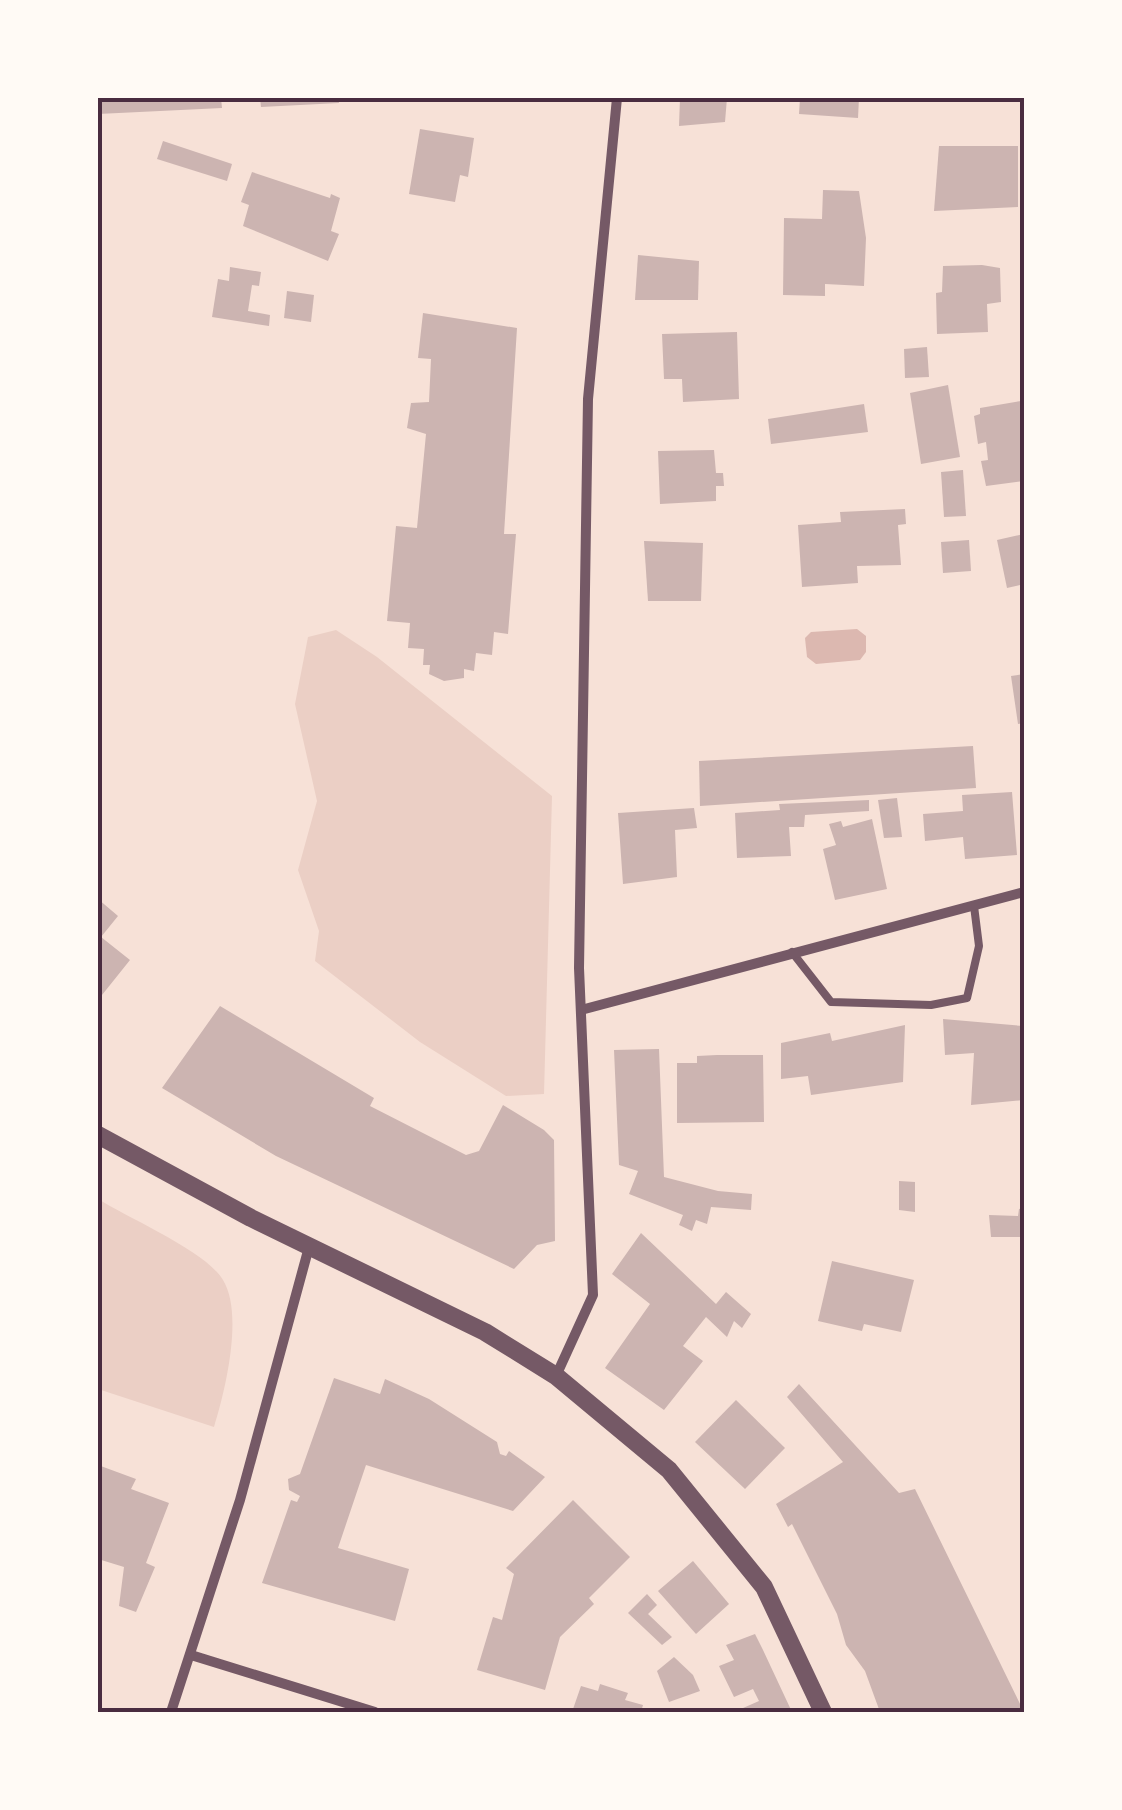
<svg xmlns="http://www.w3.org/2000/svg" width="1122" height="1810" font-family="Lato,sans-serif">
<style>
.green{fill:#ebcfc5}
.water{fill:#dcb8b0}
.building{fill:#ccb4b1}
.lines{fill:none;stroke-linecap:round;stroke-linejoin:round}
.service{stroke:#755966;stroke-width:8}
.minor{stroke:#755966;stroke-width:10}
.tertiary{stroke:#755966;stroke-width:18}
.neatline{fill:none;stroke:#4a2c40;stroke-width:4}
</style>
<rect width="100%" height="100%" fill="#f7e1d7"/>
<g class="green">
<path d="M336,630l41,27 175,139 -8,298 -38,2 -86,-54 -105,-81 4,-30 -21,-61 19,-69 -22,-97 13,-67z"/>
<path d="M98,1199c30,19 108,52 125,81 21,34 2,112 -9,147l-116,-38z"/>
</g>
<path class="water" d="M857,629l9,7v16l-6,8 -44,4 -9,-7 -2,-19 6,-6z"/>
<g class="building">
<path d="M98,98h123l1,10 -124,6z"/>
<path d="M260,98h78l1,5 -78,4z"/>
<path d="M680,98h47l-2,24 -46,4z"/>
<path d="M800,98h59l-1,20 -59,-4z"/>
<path d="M420,129l54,9 -6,39 -8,-2 -5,27 -46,-8z"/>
<path d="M163,141l69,23 -5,17 -70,-22z"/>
<path d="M939,146h79v61l-84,4z"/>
<path d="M252,172l78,26 1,-4 9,4 -9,33 8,3 -11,27 -85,-35 6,-21 -8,-3z"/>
<path d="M823,190l36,1 7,47 -2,48 -39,-2v12l-42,-1 1,-77 38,1z"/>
<path d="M638,255l61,6 -1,39h-63z"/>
<path d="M982,265l18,3 1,34 -14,2 1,28 -51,2 -1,-41 6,-1 1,-26z"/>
<path d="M230,267l31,5 -2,14 -7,-1 -4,26 22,4 -1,11 -57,-9 6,-38 11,2z"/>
<path d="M287,291l27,4 -3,27 -27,-4z"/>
<path d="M423,313l94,15 -13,206h12l-8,100 -14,-2 -2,23 -16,-2 -2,18 -10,-2v9l-20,3 -15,-7 1,-9h-7l1,-16 -16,-1 2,-25 -23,-2 9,-95 21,2 9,-94 -19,-6 4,-25 18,-1 2,-43 -13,-1z"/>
<path d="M737,332l2,67 -56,3 -1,-23h-18l-2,-45z"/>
<path d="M927,347l2,30 -24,1 -1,-29z"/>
<path d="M948,385l12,72 -39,7 -11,-71z"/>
<path d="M1021,401l3,80 -38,5 -5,-25 7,-1 -2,-18 -8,2 -4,-28 6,-2v-6z"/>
<path d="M864,404l4,28 -97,12 -3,-25z"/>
<path d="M714,450l2,23h7l1,13h-8v15l-56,3 -2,-53z"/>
<path d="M963,470l3,46 -22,1 -3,-45z"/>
<path d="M905,509l1,15 -8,1 3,40 -44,1 1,17 -56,4 -4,-62 43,-3 -1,-10z"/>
<path d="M1024,534v50l-17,4 -10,-48z"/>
<path d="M969,540l2,31 -28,2 -2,-31z"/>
<path d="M644,541l59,2 -2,58h-53z"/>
<path d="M1024,674v49l-6,1 -7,-48z"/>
<path d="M973,746l3,42 -276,18 -1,-45z"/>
<path d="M1012,792l5,63 -52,4 -2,-22 -38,4 -2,-27 40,-3 -1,-16z"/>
<path d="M897,798l5,39 -18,1 -6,-38z"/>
<path d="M869,800v11l-64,4 -1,12h-15l2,29 -54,2 -2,-45 45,-3 -1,-6z"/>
<path d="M694,808l3,20 -22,2 2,47 -54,7 -5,-71z"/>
<path d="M872,819l15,70 -52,11 -12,-51 13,-4 -7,-21 12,-3 2,6z"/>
<path d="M98,899l20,17 -17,21 29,23 -32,40z"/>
<path d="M220,1006l154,92 -4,8 96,49 13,-4 24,-46 41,25 10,10 1,101 -18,4 -23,24 -238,-113 -114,-68z"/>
<path d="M943,1019l80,7 1,74 -53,5 3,-52 -29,2z"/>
<path d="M905,1025l-2,57 -92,13 -3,-19 -27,3v-36l49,-10 2,8z"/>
<path d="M659,1049l5,128 54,14 34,3 -1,16 -40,-3 -4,17 -11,-4 -4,11 -13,-6 4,-10 -54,-21 9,-23 -19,-6 -5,-115z"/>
<path d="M717,1055h46l1,67 -87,1v-60h20v-7z"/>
<path d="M899,1181l16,1v30l-16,-2z"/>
<path d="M1024,1208v29h-33l-2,-22 29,1 1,-7z"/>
<path d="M641,1233l75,71 10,-12 25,22 -9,14 -8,-7 -7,16 -21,-20 -23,29 20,15 -39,49 -59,-42 45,-64 -38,-30z"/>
<path d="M832,1261l82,19 -13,52 -37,-8 -2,7 -44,-10z"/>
<path d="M334,1378l46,16 5,-15 44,20 68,43 3,12 6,2 3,-5 36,26 -32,34 -147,-46 -28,83 71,21 -14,52 -133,-38 29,-83 6,2 3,-6 -11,-6 -1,-11 12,-5z"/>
<path d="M799,1384l100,109 16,-4 109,223h-144l-15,-41 -19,-26 -9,-31 -45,-90 -4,3 -12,-23 67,-42 -56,-65z"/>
<path d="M736,1400l49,48 -40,41 -50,-47z"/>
<path d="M98,1465l38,14 -5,10 38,14 -23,60 9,4 -19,45 -17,-6 5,-39 -26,-8z"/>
<path d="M573,1500l57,57 -41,41 5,6 -34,33 -15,53 -68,-20 16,-53 9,3 12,-46 -8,-6z"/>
<path d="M693,1561l36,43 -33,30 -38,-43z"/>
<path d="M647,1594l10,11 -9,9 24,23 -10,8 -34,-32z"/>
<path d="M755,1634l8,16 29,62h-58l25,-11 -6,-12 -19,8 -15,-31 15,-6 -8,-15z"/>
<path d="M674,1657l19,18 7,16 -31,11 -12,-31z"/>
<path d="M600,1684l28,9 -3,7 18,5 -2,7h-69l9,-26 17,5z"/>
</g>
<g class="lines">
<path class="service" d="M792,952l39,50 100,3 36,-7 12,-52 -5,-40"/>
<g class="minor">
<path d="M581,1010l443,-118"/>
<path d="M556,1376l37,-81 -14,-327 9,-569 29,-301"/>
<path d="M191,1655l184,57"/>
<path d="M171,1712l69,-212 69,-253"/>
</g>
<path class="tertiary" d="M98,1135l153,83 234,114 71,44 113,94 95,117 59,125"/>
</g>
<rect width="1122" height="1810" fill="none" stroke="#fffaf5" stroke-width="200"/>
<rect x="100" y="100" width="922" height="1610" class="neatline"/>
</svg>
